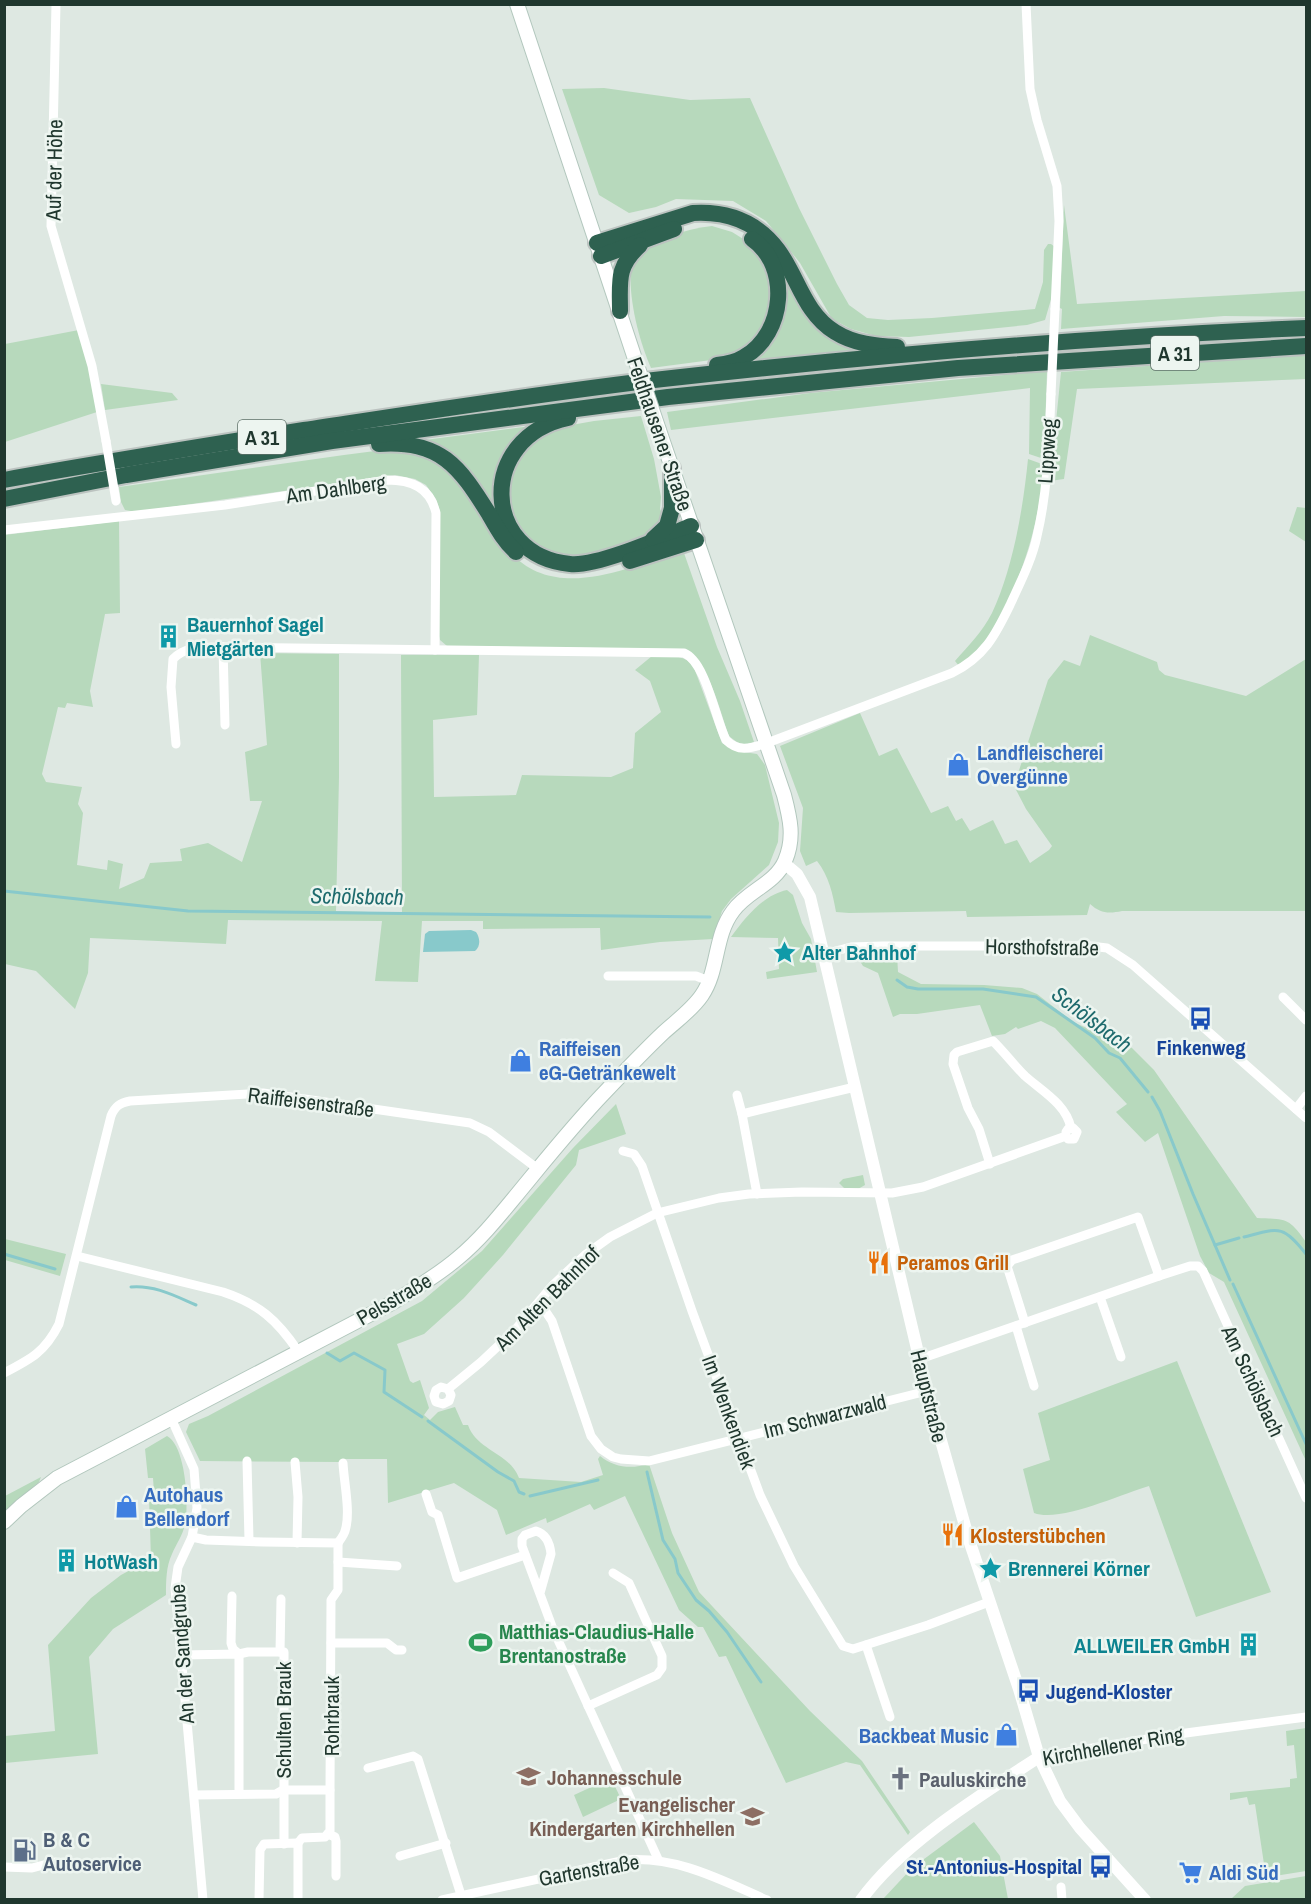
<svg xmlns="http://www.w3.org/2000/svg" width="1311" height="1904" font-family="'Archivo Narrow',sans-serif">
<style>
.green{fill:#b7d9bc}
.water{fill:#88c9cb}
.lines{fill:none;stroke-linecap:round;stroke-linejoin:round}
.stream{stroke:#88c9cb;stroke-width:3}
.secondary-casing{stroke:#b2c7bd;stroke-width:16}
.motorway-casing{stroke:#bcc3c0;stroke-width:20}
.minor{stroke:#fff;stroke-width:9}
.tertiary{stroke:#fff;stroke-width:12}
.secondary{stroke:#fff;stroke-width:14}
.motorway{stroke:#2e6150;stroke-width:16}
.secondary-bridge-casing{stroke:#b2c7bd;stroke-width:16;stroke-linecap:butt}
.minor-bridge{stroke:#fff;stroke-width:9}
.secondary-bridge{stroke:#fff;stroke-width:14}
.labels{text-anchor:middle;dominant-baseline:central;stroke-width:5;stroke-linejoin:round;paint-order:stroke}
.shield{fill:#edf5f0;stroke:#5e7068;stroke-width:1.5}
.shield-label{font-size:20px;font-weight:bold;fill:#20372e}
.street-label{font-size:21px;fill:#20372e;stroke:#edf5f0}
.culture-label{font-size:21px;font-weight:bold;fill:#0d838f;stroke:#edf5f0;text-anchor:start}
.shop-label{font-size:21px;font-weight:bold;fill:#366cbe;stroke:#edf5f0;text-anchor:start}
.transit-label{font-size:21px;font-weight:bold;fill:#164399;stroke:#edf5f0}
.food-label{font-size:21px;font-weight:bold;fill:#c56008;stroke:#edf5f0;text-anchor:start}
.leisure-label{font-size:21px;font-weight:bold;fill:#27864d;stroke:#edf5f0;text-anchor:start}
.education-label{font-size:21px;font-weight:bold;fill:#785e54;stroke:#edf5f0;text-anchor:start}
.worship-label{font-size:21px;font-weight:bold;fill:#5b616d;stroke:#edf5f0;text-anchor:start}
.service-label{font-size:21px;font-weight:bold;fill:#4e5e75;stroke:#edf5f0;text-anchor:start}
.water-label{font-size:22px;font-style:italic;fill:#1f6b6e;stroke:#edf5f0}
</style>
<rect width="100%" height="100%" fill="#dee8e2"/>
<g class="green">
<path d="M604,88l86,12 60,-2 49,110 38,76 12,21 18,13 21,2 44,-2 103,-9 8,-27 1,-32 4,-6h3l4,3 -3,49 -7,24 -18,5 -118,12 -33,-1 -25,-7 -19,-10 -32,-56 -34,-42 -33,-20 -57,-2 -20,8 -27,6 -30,-18 -37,-106z"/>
<path d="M1064,205l13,99 229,-13v26l-82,-1 -163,13 1,-20 -2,-1z"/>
<path d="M713,215l46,20 39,61 61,54 -116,11 39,-58 -32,-70z"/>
<path d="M712,226l20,6 24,15 16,31 -2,40 -19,29 -32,12 -68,9c-13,-29 -27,-83 -17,-114 25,-14 48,-25 78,-28z"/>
<path d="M79,330l11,38 7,44 -92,30v-98z"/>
<path d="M1306,355v24l-229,10 -13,90 -14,2 11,-109z"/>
<path d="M1047,371l-3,88 -15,-5 1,-66 -359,42 -4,-18 143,-19z"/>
<path d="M101,384l71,9 6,7 -73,10z"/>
<path d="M641,416l13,43 7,38 -1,12 5,10 -18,18 -68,22 -44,-11 -28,-38 3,-46 39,-35 45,-8z"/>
<path d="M531,426l-15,14 -14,83 -25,-37 -60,-45z"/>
<path d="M415,450c11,6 27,11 36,19 11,9 24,33 32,45 10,13 18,29 30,41 44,45 113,14 164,-3l7,1 33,94 23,54 14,41c-10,5 -17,1 -25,-6 -10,-27 -19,-71 -44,-87l-238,-3 -7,-6 -1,-4v-128l-3,-9 -10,-14 -11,-6 -20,-4 -259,37 -11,-2 -4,-8 -2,-15 225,-32 31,-4z"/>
<path d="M1028,459l14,5 2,3c-5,55 -20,106 -46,154 -7,12 -14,25 -24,34 -5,4 -10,7 -15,11l-4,-5c13,-15 28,-30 37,-48 21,-45 31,-104 36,-154z"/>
<path d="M1297,507l9,1v34l-17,-11z"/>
<path d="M119,521l1,92 -15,1 -15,77 3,16 -26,-4 -2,5 -7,-1 -16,67 4,8 36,5 -4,17 5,9 -6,52 30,5 1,-10 15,4 -4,25 25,-11 6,-15 32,-2 -2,-12 28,-6 34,19 20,-61h-12l-5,-49 22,-7 -7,-92 79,1v123l-3,134 66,2 -1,-258h78l-2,60 -44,5 1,77 82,-2 6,-20 89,2 22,-9 2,-35 26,-21 -11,-31 -15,-11 17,-14c15,0 29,-3 41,9l29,78 15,8 20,3 8,11 14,58 -1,19 -9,23 -38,34 -9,12 -9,28 -53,3 -59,8 -1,-22 -117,1v-8h-61l-4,61 -43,-1 7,-60 -154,-1 -2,24 -136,-6 -2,35 -13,36 -39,-38 -31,-7 -1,-429z"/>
<path d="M1090,635l67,27 2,8 6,5 81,21 60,-37v252h-184c-14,3 -22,2 -32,-7l-3,11 -120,2 -1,-6 -117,2 -13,-1c-3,-17 -7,-36 -19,-51l-11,5 -6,-15 3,-43 -23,-62 80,-33 19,43 18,-8 34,65 17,-7 8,15 6,-3 8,13 23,-11 12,24 12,-4 13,23 19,-13 3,-4 -26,-37 -12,-23 34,-106 16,-20 16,6z"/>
<path d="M787,890l6,5 9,28 9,16 6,33 -50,7 -1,-7 13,-3 -1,-31 -47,-1c14,-19 32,-42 56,-47z"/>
<path d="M897,954l1,18 23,12 63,1 38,3 15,6 36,28 59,26 22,22 103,148c30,1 32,0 49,24v219l-82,-179 -15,-9 -9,-17 -42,-123 -13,9 -29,-30 11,-8 -72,-76 -14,-7 -23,8 -2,-2 -11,7 -13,2 -12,-31 -63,9h-17l-7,3 -15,-44 -15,-7 -5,-8 13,-3z"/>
<path d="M616,1104l10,30 -47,16 -3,15 -73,90 -39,43 -40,36 -27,10 13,37 3,2 7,-3 9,28 -5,7 6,5 8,-8 17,-5 8,18h5c9,26 41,27 51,53l62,4 22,-7 -5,-16 2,-3c15,12 31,13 49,8l23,69 27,59 111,119 52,50 48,71 -2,3 -48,-70 -14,-3 -60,21 -60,-127 -7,1 -16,-30h-5l-19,-17 -54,-114 -31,14 -4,-6 -43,19 -1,-5 -40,17 -9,-25 -43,-27 -66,20 -1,-44h-44l-1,3 -142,-1 -14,-29 3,-8 19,-8 214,-115 60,-50 91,-103z"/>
<path d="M863,1175l2,10 -7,4h-13l-6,-6 4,-4z"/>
<path d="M5,1239l61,15 -6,22 -55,-16z"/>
<path d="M1177,1361l94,231 -75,25 -47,-131c-28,8 -89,37 -115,27l-11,-44 27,-9 -12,-47z"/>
<path d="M167,1436c19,10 22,69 18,88 -2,11 -9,20 -13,30 -6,12 -6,28 -6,41l-53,34 -24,28 9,97 -93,9v-27l50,-5 -7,-86 43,-47 30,-23 30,-16 -2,-63 1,-3 4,-1 -1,-14h-5l-3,-29z"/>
<path d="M41,1477l-2,5 -34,29v-15z"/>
<path d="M1306,1728v143l-57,9 -1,-6 10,-2v-7l6,-1 -9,-60 -6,1 -2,-8 -17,3v-7l60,-6v-8l7,-1 -3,-33 -7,1 -1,-15z"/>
<path d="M611,1778l10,21 -38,18 -9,-22z"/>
<path d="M974,1822l26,34 8,43h-125l29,-31z"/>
<path d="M1306,1876v23h-75l14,-13z"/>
</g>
<path class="water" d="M471,930l5,2c4,6 5,14 -1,19l-52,1 2,-18 4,-3z"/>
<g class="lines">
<g class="stream">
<path d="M4,891l184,20 522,6"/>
<path d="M897,980l10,7 11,2h65l53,8 59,41 14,15 11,5 28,34"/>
<path d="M1152,1097l8,14 33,83 37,86"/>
<path d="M1244,1237c35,-9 38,-13 62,17"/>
<path d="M1215,1245l24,-7"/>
<path d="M4,1254l51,15"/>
<path d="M1233,1284l73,160"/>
<path d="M131,1287c24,-2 44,9 65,18"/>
<path d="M327,1353l13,8 14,-8 31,17 -1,22 38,25"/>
<path d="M428,1421l70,51 16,9 5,11 5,2"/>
<path d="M647,1472l16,68 12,19 3,14 18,27 13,11 18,21 34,50"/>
<path d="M530,1496l68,-16"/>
</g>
<defs>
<g id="secondary">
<path d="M517,4l118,355"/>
<path d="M4,1522l17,-16 36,-28 333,-174c23,-14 47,-28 68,-46 23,-19 42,-43 61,-66 28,-34 56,-69 86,-100 19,-20 38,-40 58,-59 13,-12 29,-23 39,-38 17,-25 12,-59 31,-84 14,-20 42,-27 52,-50 10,-23 5,-43 -1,-66l-125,-365"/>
</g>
<g id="motorway">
<path d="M597,243l96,-30c34,-2 64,9 85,37 20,27 26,63 57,82 19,12 41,14 62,15"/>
<path d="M601,256l73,-27"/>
<path d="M620,311c0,-30 -4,-44 20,-66"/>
<path d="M717,365c9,-1 19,-3 27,-8 41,-23 47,-91 8,-118"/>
<path d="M568,418c-91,19 -87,138 2,146 27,3 94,-27 121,-38"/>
<path d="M379,444c62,-4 80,22 110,70 8,14 15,27 27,38"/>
<path d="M4,480c100,-18 200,-34 300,-50 119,-18 239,-37 359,-51 214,-24 428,-42 643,-51"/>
<path d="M4,499l122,-24 206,-34 336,-44 290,-29 348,-22"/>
<path d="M653,539l14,-13 5,-18v-40"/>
<path d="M630,561l66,-21"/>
</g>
</defs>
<use href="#secondary" class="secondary-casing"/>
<use href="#motorway" class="motorway-casing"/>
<g class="minor">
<path d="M56,4l-5,222 41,140 14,75"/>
<path d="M1026,4l4,85 7,31 20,66 2,35 -4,88"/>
<path d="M4,530l221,-25 162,-25c24,0 43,7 49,33l-1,137"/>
<path d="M225,725l-2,-78 461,6c22,9 31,65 42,87 13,13 25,8 41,3l185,-70c32,-16 43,-37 58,-68 10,-22 22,-45 27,-69 11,-46 12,-94 14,-142"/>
<path d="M176,744l-5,-57 2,-28c14,-14 31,-11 50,-12"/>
<path d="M824,954l27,-7 31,-1h208l17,2 26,17 173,153"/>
<path d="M608,976h88l13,5"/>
<path d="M1283,997l23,23"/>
<path d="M737,1095l5,19"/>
<path d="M1296,1109l10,-13"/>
<path d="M623,1151l11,3 8,12 50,145 68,184 34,71 49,80 10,3 75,-24 61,-23"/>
<path d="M990,1164l-11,-35 -11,-21 -15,-44 1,-9 3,-3 36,-11c11,11 21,24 32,35 17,15 41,28 46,52"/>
<path d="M757,1194l-15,-80 113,-27"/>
<path d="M77,1256l146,36c36,12 54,28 75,59"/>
<path d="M1100,1297l21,60"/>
<path d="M540,1303l12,18 39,115 10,13 12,8 8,2 28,2 278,-70"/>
<path d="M1025,1323l-18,-57 5,-6 126,-43 21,59"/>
<path d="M1016,1326l18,60"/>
<path d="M920,1359l239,-83 31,-10h8l5,5 103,227"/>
<path d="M4,1373c27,-14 41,-21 55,-49l52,-208c4,-10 9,-13 19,-15l133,-8 207,30 19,9 49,37"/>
<path d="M448,1389l-7,-2 -5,3 -2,6 2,6 7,2 6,-3 2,-6 -3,-6 33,-27 34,-32 38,-45 32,-30 25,-18 47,-24 62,-15 30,-4 53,-2 90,1 31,-6 143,-51 2,3h6l3,-7 -4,-4 -5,1 -2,3v4"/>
<path d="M171,1418l23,51 3,39 -5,29 -14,30 -3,21 28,312"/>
<path d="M247,1461l2,79"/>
<path d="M295,1462l3,35 -1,46"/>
<path d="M426,1494l6,18 6,3 19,63 68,-23"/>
<path d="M192,1537l14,3 57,2 75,1v47l-7,10 -1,190h-47l-7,4 -82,1"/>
<path d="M338,1543c2,-3 6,-8 7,-12 6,-18 -1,-48 -2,-68"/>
<path d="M338,1562l59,4"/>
<path d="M540,1593l11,-39c-1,-10 -5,-20 -15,-23l-11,4 -3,4v7l31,83 105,230"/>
<path d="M232,1596l-1,47 2,6 6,5 9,-2h32l1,-53"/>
<path d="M331,1643h56l9,7h6"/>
<path d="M866,1645l24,72"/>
<path d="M280,1652h4v192"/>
<path d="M181,1655l58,-1v139"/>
<path d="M588,1706l69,-31 5,-7v-12l-33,-73 -16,-10"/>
<path d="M1039,1757l132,-22 135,-18"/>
<path d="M368,1768l45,-12 5,3 43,136"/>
<path d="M328,1834l7,3 1,4v35"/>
<path d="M298,1843l4,-5 23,-1 5,-6v-41"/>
<path d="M400,1856l46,-13"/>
<path d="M4,1867l28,1 23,-6"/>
<path d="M1061,1887l1,13"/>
<path d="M259,1900l1,-50 4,-6 34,-1v57"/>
<path d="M442,1900l184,-40c51,-4 95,20 141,40"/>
</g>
<g class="tertiary">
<path d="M784,863l13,11 13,23 117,494 42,149 50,149 20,68 21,44 20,27 65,72"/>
<path d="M861,1900c41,-57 120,-105 178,-143"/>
</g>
<use href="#secondary" class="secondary"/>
<use href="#motorway" class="motorway"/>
<defs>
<path id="secondary-bridge" d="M635,359l24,71"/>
</defs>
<use href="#secondary-bridge" class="secondary-bridge-casing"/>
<g class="minor-bridge">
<path d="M1051,394l4,-85"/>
<path d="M106,441l10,60"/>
</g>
<use href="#secondary-bridge" class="secondary-bridge"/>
</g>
<defs>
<symbol id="building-bare" viewBox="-9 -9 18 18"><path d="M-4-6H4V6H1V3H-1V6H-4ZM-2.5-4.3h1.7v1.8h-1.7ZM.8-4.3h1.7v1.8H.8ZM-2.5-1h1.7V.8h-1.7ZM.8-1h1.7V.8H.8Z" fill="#0f9aa8" stroke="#edf5f0" stroke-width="2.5" paint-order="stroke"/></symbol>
<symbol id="shop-bare" viewBox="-9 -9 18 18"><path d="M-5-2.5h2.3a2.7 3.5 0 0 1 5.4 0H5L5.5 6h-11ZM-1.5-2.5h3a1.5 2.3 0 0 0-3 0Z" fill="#3f7fe0" stroke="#edf5f0" stroke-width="2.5" paint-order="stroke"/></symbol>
<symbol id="sight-bare" viewBox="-9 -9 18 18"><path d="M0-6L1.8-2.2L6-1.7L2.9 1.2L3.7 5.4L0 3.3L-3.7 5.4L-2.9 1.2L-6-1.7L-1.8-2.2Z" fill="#0f9aa8" stroke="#edf5f0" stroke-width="2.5" paint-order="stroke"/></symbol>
<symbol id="bus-bare" viewBox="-9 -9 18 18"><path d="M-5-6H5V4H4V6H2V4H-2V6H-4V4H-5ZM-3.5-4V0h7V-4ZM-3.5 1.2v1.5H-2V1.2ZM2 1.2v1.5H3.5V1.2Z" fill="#1a4fb4" stroke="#edf5f0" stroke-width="2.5" paint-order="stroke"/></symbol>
<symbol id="restaurant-bare" viewBox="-9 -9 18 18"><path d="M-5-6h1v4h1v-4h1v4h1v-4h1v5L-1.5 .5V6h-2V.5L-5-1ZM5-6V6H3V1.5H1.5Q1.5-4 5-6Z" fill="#e8710a" stroke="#edf5f0" stroke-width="2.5" paint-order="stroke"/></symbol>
<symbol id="stadium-bare" viewBox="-9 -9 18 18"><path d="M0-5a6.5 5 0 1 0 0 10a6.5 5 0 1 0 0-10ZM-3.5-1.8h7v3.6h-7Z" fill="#2e9e5b" stroke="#edf5f0" stroke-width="2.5" paint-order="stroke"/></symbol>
<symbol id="school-bare" viewBox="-9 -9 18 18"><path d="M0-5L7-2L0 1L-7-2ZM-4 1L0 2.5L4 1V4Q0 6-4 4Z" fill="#8d6e63" stroke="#edf5f0" stroke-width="2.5" paint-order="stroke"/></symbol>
<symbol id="church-bare" viewBox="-9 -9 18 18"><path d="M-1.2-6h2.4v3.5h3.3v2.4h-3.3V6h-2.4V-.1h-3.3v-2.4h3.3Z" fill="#6b7280" stroke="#edf5f0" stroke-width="2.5" paint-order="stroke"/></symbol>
<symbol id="fuel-bare" viewBox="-9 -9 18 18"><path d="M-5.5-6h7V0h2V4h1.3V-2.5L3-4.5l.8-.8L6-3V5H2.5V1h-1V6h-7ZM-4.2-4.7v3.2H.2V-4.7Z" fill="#5c6f8a" stroke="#edf5f0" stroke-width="2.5" paint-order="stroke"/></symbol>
<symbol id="supermarket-bare" viewBox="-9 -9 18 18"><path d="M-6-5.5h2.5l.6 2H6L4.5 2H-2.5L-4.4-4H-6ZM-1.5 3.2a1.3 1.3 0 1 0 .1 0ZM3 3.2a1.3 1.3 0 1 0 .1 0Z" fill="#3f7fe0" stroke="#edf5f0" stroke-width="2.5" paint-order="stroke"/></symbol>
</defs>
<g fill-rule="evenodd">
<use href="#building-bare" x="152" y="620" width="33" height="33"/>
<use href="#shop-bare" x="942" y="748" width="33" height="33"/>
<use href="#sight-bare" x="768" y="936" width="33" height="33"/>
<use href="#bus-bare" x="1184" y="1002" width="33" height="33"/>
<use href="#shop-bare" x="504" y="1044" width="33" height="33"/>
<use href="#restaurant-bare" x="862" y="1246" width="33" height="33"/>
<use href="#shop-bare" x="110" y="1490" width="33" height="33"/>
<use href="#restaurant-bare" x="936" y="1518" width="33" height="33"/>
<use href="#building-bare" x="50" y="1544" width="33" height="33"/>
<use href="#sight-bare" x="974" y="1552" width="33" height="33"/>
<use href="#stadium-bare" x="464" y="1626" width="33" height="33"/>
<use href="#building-bare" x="1232" y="1628" width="33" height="33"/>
<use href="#bus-bare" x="1012" y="1674" width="33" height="33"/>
<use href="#shop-bare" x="990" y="1718" width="33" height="33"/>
<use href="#school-bare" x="512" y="1760" width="33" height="33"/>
<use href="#church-bare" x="884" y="1762" width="33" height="33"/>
<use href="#school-bare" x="736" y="1800" width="33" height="33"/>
<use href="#fuel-bare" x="8" y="1834" width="33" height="33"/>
<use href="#bus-bare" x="1084" y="1850" width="33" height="33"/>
<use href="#supermarket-bare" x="1174" y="1856" width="33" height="33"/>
</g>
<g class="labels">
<g class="shield">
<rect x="1151" y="336" width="48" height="34" rx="4.5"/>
<rect x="238" y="420" width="48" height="34" rx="4.5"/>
</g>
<g class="shield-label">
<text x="1175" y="353">A 31</text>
<text x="262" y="437">A 31</text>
</g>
<g class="street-label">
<text transform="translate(54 170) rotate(-89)">Auf der Höhe</text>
<text transform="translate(660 434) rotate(71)">Feldhausener Straße</text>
<text transform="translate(1047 451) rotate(-86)">Lippweg</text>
<text transform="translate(336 489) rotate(-8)">Am Dahlberg</text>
<text transform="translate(1042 947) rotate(1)">Horsthofstraße</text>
<text transform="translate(311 1102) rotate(7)">Raiffeisenstraße</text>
<text transform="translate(547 1298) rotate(-45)">Am Alten Bahnhof</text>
<text transform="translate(394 1299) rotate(-30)">Pelsstraße</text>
<text transform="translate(1253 1381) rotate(65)">Am Schölsbach</text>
<text transform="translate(929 1396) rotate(76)">Hauptstraße</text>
<text transform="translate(729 1412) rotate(70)">Im Wenkendiek</text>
<text transform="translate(825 1416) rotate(-14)">Im Schwarzwald</text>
<text transform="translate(182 1654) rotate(-94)">An der Sandgrube</text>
<text transform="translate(331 1716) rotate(-90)">Rohrbrauk</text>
<text transform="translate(283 1720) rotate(-90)">Schulten Brauk</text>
<text transform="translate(1113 1746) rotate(-10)">Kirchhellener Ring</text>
<text transform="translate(589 1870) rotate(-10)">Gartenstraße</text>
</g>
<g class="culture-label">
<text x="187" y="624">Bauernhof Sagel<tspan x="187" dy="24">Mietgärten</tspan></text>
<text x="802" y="952">Alter Bahnhof</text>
<text x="84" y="1561">HotWash</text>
<text x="1008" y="1568">Brennerei Körner</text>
<text x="1230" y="1645" text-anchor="end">ALLWEILER GmbH</text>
</g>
<g class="shop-label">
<text x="977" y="752">Landfleischerei<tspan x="977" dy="24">Overgünne</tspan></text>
<text x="539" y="1048">Raiffeisen<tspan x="539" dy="24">eG-Getränkewelt</tspan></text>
<text x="144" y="1494">Autohaus<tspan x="144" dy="24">Bellendorf</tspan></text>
<text x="989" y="1735" text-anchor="end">Backbeat Music</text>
<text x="1209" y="1872">Aldi Süd</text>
</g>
<g class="transit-label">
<text x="1201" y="1047">Finkenweg</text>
<text x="1046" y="1691" text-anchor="start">Jugend-Kloster</text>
<text x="1082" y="1866" text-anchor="end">St.-Antonius-Hospital</text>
</g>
<g class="food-label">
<text x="897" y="1262">Peramos Grill</text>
<text x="970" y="1535">Klosterstübchen</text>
</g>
<g class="leisure-label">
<text x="499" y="1631">Matthias-Claudius-Halle<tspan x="499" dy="24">Brentanostraße</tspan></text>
</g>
<g class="education-label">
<text x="547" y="1777">Johannesschule</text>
<text x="735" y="1804" text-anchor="end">Evangelischer<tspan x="735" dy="24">Kindergarten Kirchhellen</tspan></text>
</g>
<g class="worship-label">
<text x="919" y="1779">Pauluskirche</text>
</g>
<g class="service-label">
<text x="43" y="1839">B &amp; C<tspan x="43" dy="24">Autoservice</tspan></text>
</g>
<g class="water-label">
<text transform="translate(357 896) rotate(1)">Schölsbach</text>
<text transform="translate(1092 1019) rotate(37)">Schölsbach</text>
</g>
</g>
<rect width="1311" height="1904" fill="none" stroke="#20372e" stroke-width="12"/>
</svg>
